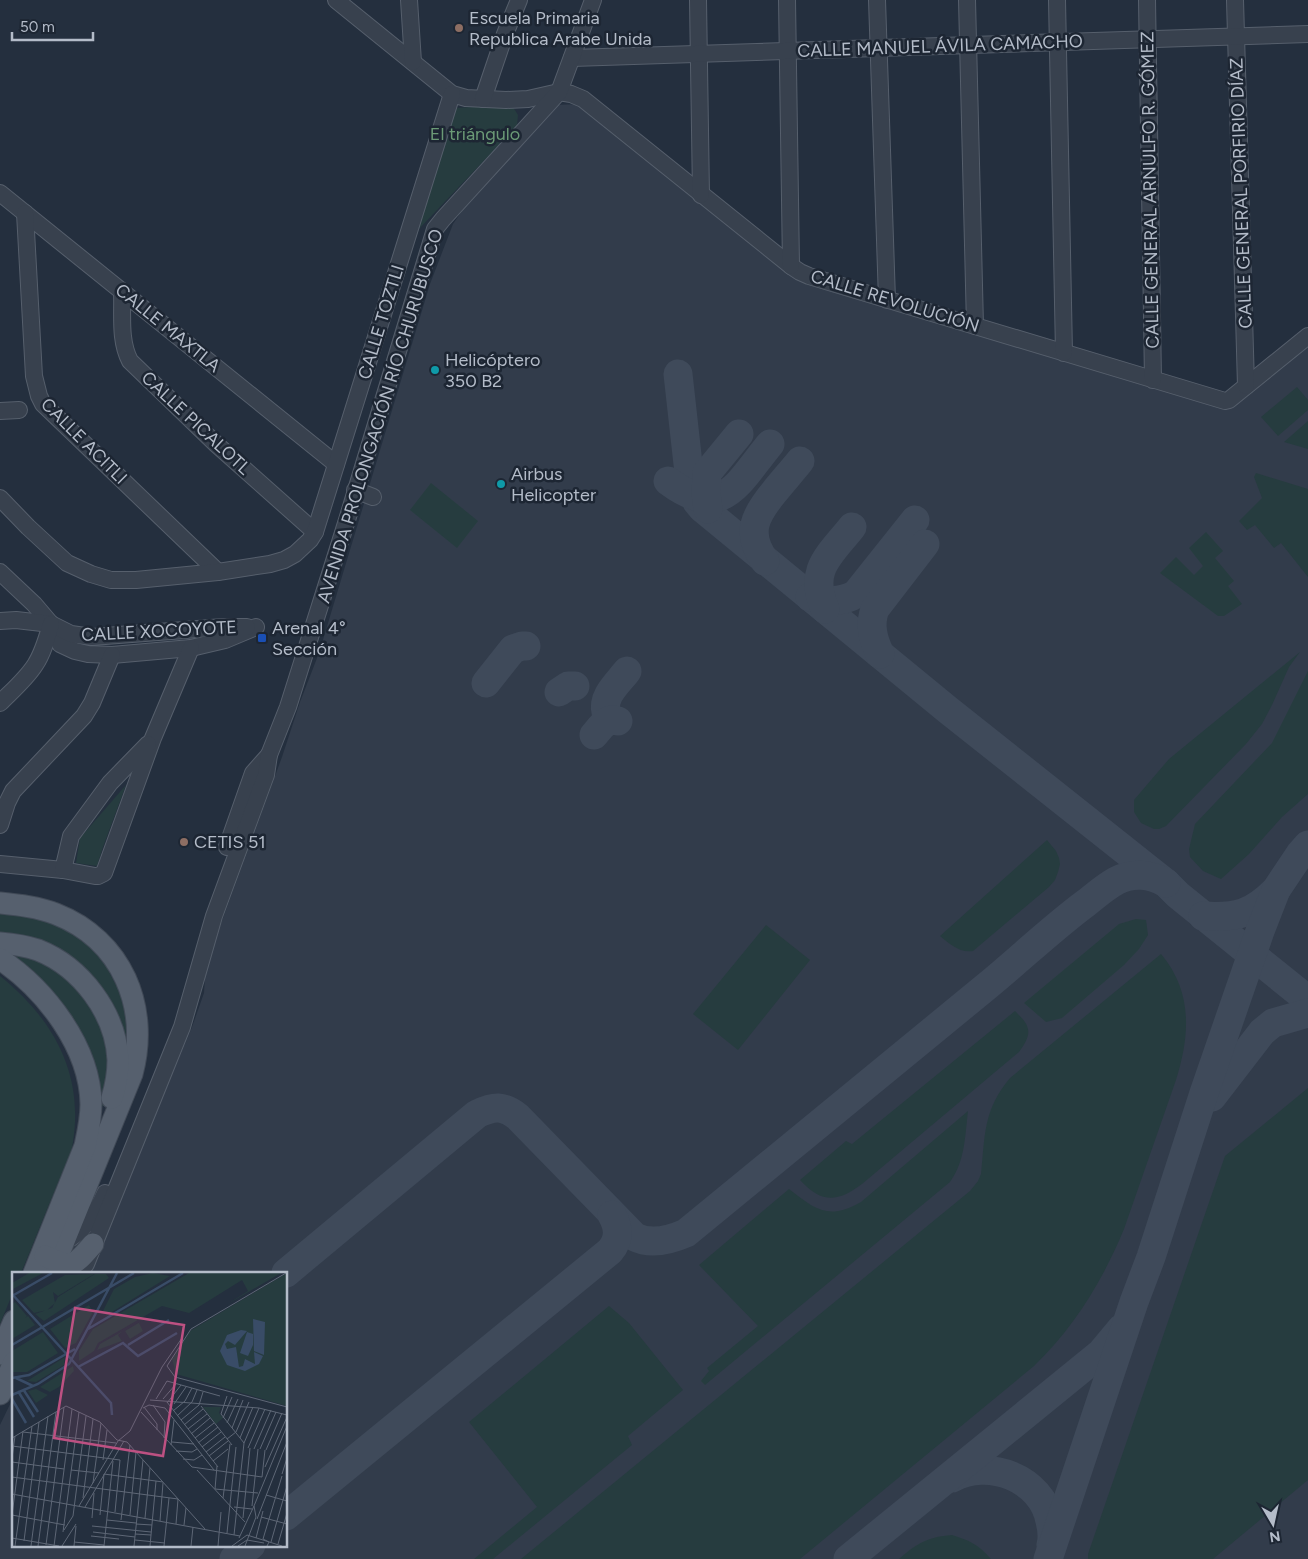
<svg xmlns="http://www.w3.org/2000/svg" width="1308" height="1559" font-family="Figtree,sans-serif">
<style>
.airport{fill:#323c4b}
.green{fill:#263c3f}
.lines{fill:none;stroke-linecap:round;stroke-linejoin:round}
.taxiway{stroke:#3f4a5a;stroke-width:29}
.minor-casing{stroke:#565f6c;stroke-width:18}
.major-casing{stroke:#414a57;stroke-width:23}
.minor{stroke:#38414e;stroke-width:16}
.major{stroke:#56606e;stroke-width:21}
.education-dot{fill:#8d6e63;stroke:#1d2633;stroke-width:2}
.culture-dot{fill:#0f9aa8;stroke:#1d2633;stroke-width:2}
.transit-dot{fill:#1a4fb4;stroke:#1d2633;stroke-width:2}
.labels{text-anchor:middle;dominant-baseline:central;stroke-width:5;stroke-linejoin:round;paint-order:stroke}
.poi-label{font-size:18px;fill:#b4bcc9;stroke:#1d2633;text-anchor:start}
.street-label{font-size:18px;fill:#b4bcc9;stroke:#1d2633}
.park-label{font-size:18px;fill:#6b9a76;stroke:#1d2633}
.inset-river{fill:none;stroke:#394c67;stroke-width:2.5}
.inset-road{fill:none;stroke:#5e6776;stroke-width:1}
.view{fill:#bd5182;fill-opacity:0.15;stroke:#bd5182;stroke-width:2.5}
.inset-edge{fill:none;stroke:#b4bcc9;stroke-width:2.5}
</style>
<rect width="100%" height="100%" fill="#242f3e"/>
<path class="airport" d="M581,104l217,175 434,128 76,-63v1215h-1308v-134l14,-29v149h272v-272h-197l103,-246 12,-34 1,-16 7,-29 70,-191 18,-55 19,-49 111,-369 23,-60 11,-16 90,-103z"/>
<g class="green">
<path d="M500,105l13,2 5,8 -1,11 -99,104 38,-122z"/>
<path d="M1297,387l11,13v10l-30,26 -17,-19z"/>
<path d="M1308,421v28l-24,-7z"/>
<path d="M1256,473l52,16v88l-27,-34 -7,5 -19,-23 -8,5 -8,-9 23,-23 -8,-21z"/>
<path d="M431,483l47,38 -21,27 -47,-38z"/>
<path d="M1206,532l17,19 -8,7 19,23 -6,5 14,18 -18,12h-6l-58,-43 16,-16 18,18 9,-9 -14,-18z"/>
<path d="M1300,652l-11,15 -17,38 -10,19 -16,20 -80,82 -7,3h-5l-13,-6 -7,-11v-12l35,-41z"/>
<path d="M1308,671v123l-26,23 -33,37 -28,25 -18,-8 -13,-14 -1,-8 6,-25 77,-81z"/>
<path d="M126,785l-23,62 -6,19 -21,-3 4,-25z"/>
<path d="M1047,840l9,11 3,7 1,6 -2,8 -3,8 -6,7 -76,64c-14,2 -23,-7 -33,-15z"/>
<path d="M0,913l23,3 41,10 36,29 24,45 6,37 -5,6 -18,-40 -107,-66z"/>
<path d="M1136,919l10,1 2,15 -9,14 -15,16 -62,53 -16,4 -22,-19 95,-79z"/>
<path d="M766,925l44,35 -72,90 -45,-36z"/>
<path d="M17,953l38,15 31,30 24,46 -3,55 -2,7h-4l-86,-149v-2z"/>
<path d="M1161,954c32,38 29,81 15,126l-52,149c-22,53 -49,97 -90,137l-234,193h-279l449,-368 8,-10 3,-7c4,-38 2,-64 29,-96z"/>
<path d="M0,976c52,42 84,96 73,166 -2,15 -11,31 -17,46 -12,28 -23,57 -35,85h-7v17l-14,34z"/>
<path d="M1015,1011c17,16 17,23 4,41l-157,132c-24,18 -40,20 -62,-4l46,-39 6,3z"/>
<path d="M1308,1088v392l-95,79h-125v-5l137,-398z"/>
<path d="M968,1111c-3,26 -3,50 -18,71l-245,203 -4,-4 8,-10 -2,-3 51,-42 -59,-61 90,-76c26,20 39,32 72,13z"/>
<path d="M609,1306l20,17 54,67 -55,46 4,9 -139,114h-19l63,-52 -68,-85z"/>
<path d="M952,1535c17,5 27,10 39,24h-92c18,-16 29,-22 53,-24z"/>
</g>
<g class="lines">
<g class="taxiway">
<path d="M678,374l12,108 7,20 5,6 246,202 218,173 12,12 130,105"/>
<path d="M668,481c55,41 69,3 102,-37"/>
<path d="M708,509l-2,-15 1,-21 32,-39"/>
<path d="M765,561c-20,-28 -10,-46 10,-70 8,-10 17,-20 25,-30"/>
<path d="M810,597c16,5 31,6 46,-3l59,-74"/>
<path d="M825,609c-17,-39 4,-53 27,-82"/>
<path d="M880,654c-7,-15 -11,-29 -5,-45l50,-65"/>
<path d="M486,683l27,-34 9,-3h4"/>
<path d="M559,692l9,-6h7"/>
<path d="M606,712c-4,-16 12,-29 21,-41"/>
<path d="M594,735c7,-8 12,-18 24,-14"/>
<path d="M1203,916c34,2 49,-2 73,-26"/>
<path d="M1212,1097l50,-65 11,-9 35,-10"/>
<path d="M286,1273l191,-159c17,-8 26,-9 41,3l117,120c16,8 35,3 51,-4 100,-82 200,-165 301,-247 33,-27 64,-57 99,-83 9,-7 19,-16 30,-22 16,-9 35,-7 50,2"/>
<path d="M952,1478c36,-20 90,0 98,43 2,8 3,16 1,24"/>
<path d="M286,1516l324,-265c10,-12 9,-23 2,-36"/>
<path d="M234,1559l17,-14"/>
<path d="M848,1559l253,-206 20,-24"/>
<path d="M1048,1559l86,-257 17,-45 53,-164 56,-162 16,-41 24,-36 8,-9"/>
</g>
<defs>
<g id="minor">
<path d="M336,0l116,94 14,4 40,2 22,-1 31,-7 12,2 12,5 208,167 9,6 9,4 416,125 4,-1 79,-64"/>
<path d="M409,0l4,62"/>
<path d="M698,0l3,195"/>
<path d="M787,0l4,266"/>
<path d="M877,0l10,300"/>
<path d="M967,0l8,326"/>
<path d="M1057,0l7,353"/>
<path d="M1147,0l6,380"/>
<path d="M1235,0l11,386"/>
<path d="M572,58l736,-24"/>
<path d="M483,99l22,-65 14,-34"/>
<path d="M0,193l336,271"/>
<path d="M25,213l9,163 5,20 4,8 175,168"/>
<path d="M122,291c1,23 -3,49 8,70l86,83 99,88"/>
<path d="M0,411l19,-1"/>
<path d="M355,490l18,7"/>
<path d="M0,498l28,29 39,36 24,11 20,6h25l82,-8 52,-8 14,-4 11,-6 15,-14 5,-8 137,-438"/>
<path d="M0,572l34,32 17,20 9,20 15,7 13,3 24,1 79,-7 34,-8 31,-13"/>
<path d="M0,621l16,-1 35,4 20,10 21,3 132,-10h23"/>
<path d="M0,703c12,-12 26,-24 35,-38 8,-12 12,-27 16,-41"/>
<path d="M0,825l7,-22 6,-12 71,-75 8,-13 20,-48"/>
<path d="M227,847l26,-74 16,-18"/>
<path d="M0,864l63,6 32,6h3l6,-3 49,-135 38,-90"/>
<path d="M63,870l8,-34 39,-53 38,-39"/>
<path d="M62,1241l2,1c19,-9 33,-30 41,-49"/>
<path d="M80,1273l6,-9 96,-237 32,-111 52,-141 3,-20 19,-48 59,-187 88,-291 8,-10 116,-127 34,-92"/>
</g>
<g id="major">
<path d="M0,903c19,2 38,4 56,11 66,26 94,93 76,160l-81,199"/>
<path d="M0,943c12,1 26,3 38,7 43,17 78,63 80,110 0,12 -2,25 -6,38"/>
<path d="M0,959c46,31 90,88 91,145 0,15 -3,28 -6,42l-51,127"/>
<path d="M45,1256c28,13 28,11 48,-12"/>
<path d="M0,1354l14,-33"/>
<path d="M0,1394l14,-32"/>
</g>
</defs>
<use href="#minor" class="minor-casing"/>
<use href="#major" class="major-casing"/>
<use href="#minor" class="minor"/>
<use href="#major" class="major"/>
</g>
<g class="education-dot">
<circle cx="459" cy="28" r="5"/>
<circle cx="184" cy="842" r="5"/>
</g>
<g class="culture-dot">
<circle cx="435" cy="370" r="5"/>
<circle cx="501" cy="484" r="5"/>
</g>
<rect class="transit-dot" x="257" y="633" width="10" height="10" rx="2.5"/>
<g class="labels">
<g class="poi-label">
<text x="469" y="18">Escuela Primaria<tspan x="469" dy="21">Republica Arabe Unida</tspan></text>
<text x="445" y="360">Helicóptero<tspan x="445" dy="21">350 B2</tspan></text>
<text x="511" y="474">Airbus<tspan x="511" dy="21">Helicopter</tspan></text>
<text x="272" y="628">Arenal 4°<tspan x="272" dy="21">Sección</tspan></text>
<text x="194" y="842">CETIS 51</text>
</g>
<g class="street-label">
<text transform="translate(940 46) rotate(-2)">CALLE MANUEL ÁVILA CAMACHO</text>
<text transform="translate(1150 190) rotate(-91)">CALLE GENERAL ARNULFO R. GÓMEZ</text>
<text transform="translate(1241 193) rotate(-92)">CALLE GENERAL PORFIRIO DÍAZ</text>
<text transform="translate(895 301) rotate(17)">CALLE REVOLUCIÓN</text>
<text transform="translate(381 322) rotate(-73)">CALLE TOZTLI</text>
<text transform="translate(168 328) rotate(39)">CALLE MAXTLA</text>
<text transform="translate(380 416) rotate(-73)">AVENIDA PROLONGACIÓN RÍO CHURUBUSCO</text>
<text transform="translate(196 423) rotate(43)">CALLE PICALOTL</text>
<text transform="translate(84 441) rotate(45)">CALLE ACITLI</text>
<text transform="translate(159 631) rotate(-3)">CALLE XOCOYOTE</text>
</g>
<g class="park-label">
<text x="475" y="134">El triángulo</text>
</g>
</g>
<g transform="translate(12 1272)">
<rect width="275" height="275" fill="#242f3e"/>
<path d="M17,1h14l-30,16 -1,-6zM141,1l17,3 -63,39 -5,-2 12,-24 21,-12zM177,1h92l-55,32 22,-14 -6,-11 -53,33 -27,-7 -64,37 -4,8 -15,10v-10l14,-22zM275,1v133l-111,-32 -4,-15 18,-28zM82,2l-36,22 -5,-4 2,11 -8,7 -13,3 -12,-13 43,-25zM83,2h11l3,4 -65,43 -9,-7 17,-6 6,-11zM3,30l12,14 -2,2 3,-2 7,9 -23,14v-35zM77,33l4,7 -17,31 -11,5 -15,-19zM152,36l-25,15 4,8 -13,8 -5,-8zM111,59l-5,4 4,6 -25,9 3,-6zM31,60l15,21 -31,19h-15v-21zM53,85l-1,8 -28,17 -9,-1zM61,94l1,5 -15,16 -9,5 -10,-5zM24,117l12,6 -12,8 -8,-12zM191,135h18l-2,6 4,5 -7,6z" fill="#263c3f"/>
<path d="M241,47l12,3 -1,33 -10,-4zM229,58l6,1 -12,14 -7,-4 -3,3 2,5 9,-2 3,20 4,-1 2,-7 10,5 -1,-12 9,4 -4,8 -14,7 -18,-6 -7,-14 7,-16zM235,60l6,2v11l-5,11 -8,-3z" fill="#394c67"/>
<path class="inset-river" d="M0,22l99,109 1,12M0,24l40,-23M76,57l95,-56M0,73l122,-72M116,73l41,-25M66,95l45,-24 15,13 39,-23M0,106l17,-3 46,-26M4,106l17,8M11,117l15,23M6,119l16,26M0,123l26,-11 31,-20 48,-91M0,127l14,24"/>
<path class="inset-road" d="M274,1l-95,56 -24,37 8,11 112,30M215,124l-6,18 23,29M144,127l11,-18 53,15M151,127l13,-15M138,128l109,8 28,7M155,130l51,65M155,131l14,-18M162,132l12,-17M141,133l12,17 -1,16M189,134l31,39M132,135l13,17v6M131,136l6,-3 16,3 49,62M161,139l12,-10 7,-13M129,140l51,55 70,10M165,144l15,-14 5,-12M211,146l9,-21M169,148l18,-15 4,-13M215,151l11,-24M172,153l19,-16M220,156l11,-28M176,157l19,-15M11,160l93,11M179,162l19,-16M0,166l54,-32 34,16 17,18 10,2M183,166l19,-15M228,166l13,-31M215,167l9,-7 13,-30M115,170l78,87M160,170l22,2M186,171l20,-16M159,173l3,-25M0,174l108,14 -5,52M190,175l19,-15M236,176l17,-39M242,177l17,-39M248,177l16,-37M254,178l16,-37M164,179l16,1 5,-3M194,180l19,-15M197,184l19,-15M0,186l3,-22M171,187l11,1 8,-5M91,188l4,-30M201,189l15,-12M0,190l52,7M205,194l-2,23 43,4M253,195l22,-50M59,198l28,3M185,198l48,52M270,202l5,-16M0,205l166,22M250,205l3,-27M81,211l8,-60M0,222l228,42M254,223l21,6M71,226l10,-79M211,226l7,-54M67,234l39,-65 12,-10 32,-64 20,-29M240,234l6,-57M73,235l39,-66M222,235l18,2M0,243l11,-84M0,243l53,10M88,243l4,-41 59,8M118,243l6,-63M249,245l26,7M80,246l2,-25M133,246l5,-50M231,246l7,-70M245,247l30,-77M95,248l29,3M109,248l9,-75M148,249l3,-38M124,252l16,1M164,252l2,-25M172,253l2,-17M80,254l59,6M52,258l9,-14 13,-100M51,260l16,-120M81,260l42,5M215,261l9,-86M123,262l16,1M222,263l10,-92 15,-35M79,264l28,3M0,266l47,8M227,266l15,-32M244,266l7,-27M123,268l30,3M12,269l15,-119M62,270l30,3M259,270l16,-56M266,272l9,-31M34,273l18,-138M3,274l17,-120M19,274l17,-130M26,274l18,-134M42,274l18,-137M50,274l14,-22M62,274l2,-20M92,274l9,-85M122,274l9,-86M138,274l6,-65M152,274l5,-48M179,274l2,-19M206,274l3,-34M220,274l15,-11 35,11M226,274l9,-6 17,3M233,274l11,-29 -2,-11 33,-80M255,274l2,-4 -6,-3 19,-63"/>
<path class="view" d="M63,36l109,17 -21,131 -109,-18z"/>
<rect width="275" height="275" class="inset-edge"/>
</g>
<g transform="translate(1273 1524) rotate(171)" stroke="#1d2633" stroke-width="4" paint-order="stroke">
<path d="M0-4L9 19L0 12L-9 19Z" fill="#b4bcc9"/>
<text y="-8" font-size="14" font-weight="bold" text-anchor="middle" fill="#b4bcc9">N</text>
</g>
<path d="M12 32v8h81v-8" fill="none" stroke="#b4bcc9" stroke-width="2.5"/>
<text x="20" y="32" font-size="15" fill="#b4bcc9" stroke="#1d2633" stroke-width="4" paint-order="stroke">50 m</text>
</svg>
